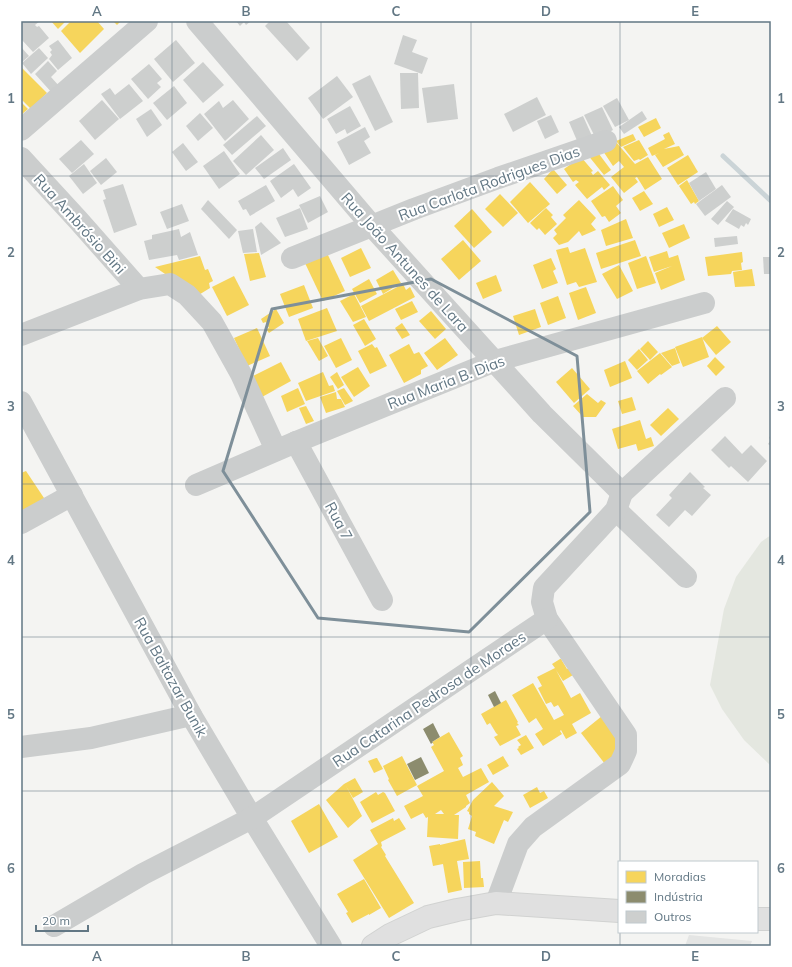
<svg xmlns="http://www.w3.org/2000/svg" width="792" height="967" font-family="Mulish,sans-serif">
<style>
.built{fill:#e4e5e4}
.green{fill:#e4e7e0}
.homes{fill:#f6d55c;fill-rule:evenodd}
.industry{fill:#8c8c6e}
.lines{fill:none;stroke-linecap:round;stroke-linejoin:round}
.stream{stroke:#cbd4d7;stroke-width:5}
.building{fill:#cdcfce}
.major-casing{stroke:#d1d2d1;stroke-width:24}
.minor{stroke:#cbcdcd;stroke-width:22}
.major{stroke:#e0e0e0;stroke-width:22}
.marked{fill:none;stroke:#7e8f99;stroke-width:3;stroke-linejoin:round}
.grid{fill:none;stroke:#627784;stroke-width:1;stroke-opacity:0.55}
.labels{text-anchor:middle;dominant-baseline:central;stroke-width:4;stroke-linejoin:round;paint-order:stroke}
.street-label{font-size:15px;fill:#627784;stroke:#fff}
.neatline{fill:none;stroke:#627784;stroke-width:1.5}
.grid-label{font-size:13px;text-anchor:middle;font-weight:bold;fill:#627784}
</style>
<rect width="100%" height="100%" fill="#f4f4f2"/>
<path class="built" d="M689,935l63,6 -2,5h-65z"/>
<path class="green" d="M771,535v231l-27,-26 -22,-31 -12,-24 14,-76 12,-32 25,-35z"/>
<g class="homes">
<path d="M51,21h15l-8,8z"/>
<path d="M71,21h26l7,8 -24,24 -19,-22z"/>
<path d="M113,21h8l-4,4z"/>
<path d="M21,67l26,26 -16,16 -10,-10z"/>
<path d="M21,102l7,7 -7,6z"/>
<path d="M656,118l5,10 -17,9 -6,-10z"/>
<path d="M669,132l6,12 -11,5 15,-3 5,9 -21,12 -8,-12 4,-2 -7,3 -4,-8 17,-9 -2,-4z"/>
<path d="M633,134l3,6 -15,7 -5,-6z"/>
<path d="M639,140l9,15 -8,5 -1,-1 -5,2 -11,-14z"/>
<path d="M616,142l19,22 13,-7 14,22 -17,11 -8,-13 -2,1 3,4 -14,11 -13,-16 13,-10 -5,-6 -6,5 -10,-15z"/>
<path d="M596,150l15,20 -7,5 -17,-21z"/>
<path d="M688,155l10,17 -20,13 -11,-17z"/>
<path d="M581,157l12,14 -2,1 2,3 5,-4 12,14 -6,5 -2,-3 -15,12 -12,-14 4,-3 -3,-2 -3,2 -9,-13z"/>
<path d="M553,169l14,16 -10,9 -13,-15z"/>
<path d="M687,180l12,21 -4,3 -1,-2 -3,2 -12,-18z"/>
<path d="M530,182l20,22 -22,19 -18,-21z"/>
<path d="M613,186l10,14 -7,6 5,7 -12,9 -4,-6 -3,1 -11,-16z"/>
<path d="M644,191l9,13 -13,7 -8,-13z"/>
<path d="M500,194l18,19 -15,14 -18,-18z"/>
<path d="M579,200l17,18 -5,6 5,6 -14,6 -3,-5 -11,11 -9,3 -6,-7 4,-4 -3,-4 12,-12 -3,-3z"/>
<path d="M667,207l7,13 -15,7 -6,-13z"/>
<path d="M546,208l7,7 -2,2 6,7 -12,11 -6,-7 -2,2 -7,-7z"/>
<path d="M472,209l20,23 -18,16 -20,-22z"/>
<path d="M626,219l7,19 -27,8 -5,-16z"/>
<path d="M684,224l6,14 -21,10 -7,-15z"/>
<path d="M463,240l18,21 -22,19 -18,-21z"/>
<path d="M635,240l6,16 -40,13 -5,-16z"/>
<path d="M568,247l2,6 15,-5 12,34 -18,5 -3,-5 -9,3 -11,-35z"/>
<path d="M361,248l10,20 -21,9 -9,-19z"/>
<path d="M667,251l2,7 9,-3 7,25 -24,10 -6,-17 17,-7 -18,6 -5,-15z"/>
<path d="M742,252l1,10 -2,1 1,7 -10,1 -1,3 -23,2 -3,-19z"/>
<path d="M259,253l7,24 -16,4 -6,-27z"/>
<path d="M327,253l18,38 -22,10 -19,-40z"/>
<path d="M200,256l5,14 3,-1 5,12 -4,2 1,5 -13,8 -42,-29z"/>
<path d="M646,256l10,27 -19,6 -9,-26z"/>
<path d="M551,258l5,11 -3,2 5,12 -16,6 -9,-24z"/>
<path d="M619,265l14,26 -16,8 -15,-25z"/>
<path d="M752,269l3,17 -20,1 -2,-15z"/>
<path d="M393,270l8,13 -18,11 -7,-14z"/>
<path d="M496,275l6,16 -19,8 -7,-16z"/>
<path d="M234,276l15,29 -22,11 -15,-29z"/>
<path d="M369,279l8,15 -17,9 -8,-14z"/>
<path d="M403,284l3,6 4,-3 5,10 -46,24 -8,-15z"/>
<path d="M304,285l9,23 -24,9 -9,-23z"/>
<path d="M586,287l10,26 -18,7 -9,-27z"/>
<path d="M354,294l12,23 -13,5 -13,-21z"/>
<path d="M558,296l8,22 -18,7 -8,-22z"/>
<path d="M412,301l6,11 -17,8 -6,-11z"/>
<path d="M327,308l10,23 -31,10 -8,-22z"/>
<path d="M276,309l8,14 -15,10 -3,-4 3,-1 -3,-6 -3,1 -2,-4z"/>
<path d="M535,309l6,18 -22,8 -6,-19z"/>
<path d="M431,311l15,18 -11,10 -16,-18z"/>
<path d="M364,319l12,20 -11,7 -12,-21z"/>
<path d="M402,323l8,12 -8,4 -7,-11z"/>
<path d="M717,326l14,16 -15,13 -14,-17z"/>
<path d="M257,328l13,28 -23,10 -13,-28z"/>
<path d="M702,337l7,20 -26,10 -8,-20z"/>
<path d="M318,338l10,18 -9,5 -12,-20z"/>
<path d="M341,338l11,22 -16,8 -12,-22z"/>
<path d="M445,338l13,17 -21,15 -13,-17z"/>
<path d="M648,341l10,11 -8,8 -10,-11z"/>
<path d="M372,344l3,4 2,-1 10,19 -17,8 -12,-23z"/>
<path d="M409,344l5,10 5,-2 9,14 -7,4v4l-17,9 -15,-28z"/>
<path d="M675,348l5,15 -8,3 -11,-13z"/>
<path d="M639,349l9,11 -11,10 -9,-10z"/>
<path d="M660,353l12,14 -11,8 -1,-1 -12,10 -11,-13z"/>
<path d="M715,357l10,10 -9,9 -9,-10z"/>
<path d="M625,361l7,17 -22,9 -6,-17z"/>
<path d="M281,362l10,19 -29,16 -11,-20z"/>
<path d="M358,367l12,19 -16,11 -13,-20z"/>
<path d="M572,368l18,21 -16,14 -18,-21z"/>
<path d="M323,372l6,14 4,-1 2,6 -29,10 -8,-18z"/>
<path d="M337,372l7,13 -6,4 -8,-12z"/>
<path d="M298,388l7,16 -18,8 -6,-16z"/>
<path d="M344,388l9,13 -8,4 -8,-14z"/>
<path d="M336,392l1,7h4l4,8 -19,6 -6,-16z"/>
<path d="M587,394l11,9 3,-3 5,3 -10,14h-13l-10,-11z"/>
<path d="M632,397l4,13 -14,4 -4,-13z"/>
<path d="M306,406l8,15 -8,3 -7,-16z"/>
<path d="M668,408l11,11 -18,17 -11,-11z"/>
<path d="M640,420l6,19 5,-2 3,9 -16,5 -2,-7 -18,5 -6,-20z"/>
<path d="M26,471l22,33 -27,10v-41z"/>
<path d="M560,659h1l6,10 2,-1 4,7 -10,6 -7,-11 15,28 9,-5 11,20 -19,11 5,9 -11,6 -5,-9 -1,1 2,3 -19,12 -8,-12 8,-5 -7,-11 -7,5 -17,-28 21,-12 21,37 10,-5 -6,-10 -4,2 -3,-5 -5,2 -8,-16 4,-2 -5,-9 18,-9 -3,-4z"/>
<path d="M506,700l12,22 -1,1 2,2 -3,1 5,9 -21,11 -6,-9 4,-2 -2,-2 -6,-10 -3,2 -6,-11z"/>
<path d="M602,716l23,31 -20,17 -24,-31z"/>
<path d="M449,732l14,24 -3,2 3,7 -5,3 5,9 18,-9 8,14 -23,13 4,8 -4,3v1l-12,8h5l-1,24 -31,-2 1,-20 -2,1 -3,-5 -12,6 -7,-13 19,-10 -6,-10 27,-15 -13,-24 3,-2 -2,-3zM441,810l3,4h-9z"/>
<path d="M526,735l8,13 -13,7 -4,-6 2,-1 -1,-1 3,-2 -4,-5z"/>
<path d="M402,756l15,29 -20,11 -9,-16 1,-1 -6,-13z"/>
<path d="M503,756l6,10 -16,9 -6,-10z"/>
<path d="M376,758h1l6,11 -9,4 -6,-12z"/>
<path d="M355,778l8,14 -10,6 -7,-12 16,30 -14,12 -22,-28 18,-16z"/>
<path d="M492,782l12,14 -10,10 19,6 -5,10 -4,-2 -10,24 -19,-8 1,-4 -8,-3 4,-13 -3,-2v-2l-2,-1 6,-11z"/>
<path d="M537,787l3,6 4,-2 4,7 -18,10 -7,-13z"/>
<path d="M376,792l2,3 5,-3 2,1 10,18 -23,12 -12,-21z"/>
<path d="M319,804l19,33 -29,16 -18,-32z"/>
<path d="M393,818l1,3 5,-3 7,11 -25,13 1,4 -1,1 5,8 -1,1 29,47 -25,15 -36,-58 25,-16 -8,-14z"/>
<path d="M465,839l4,20 -12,2 5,29 -14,3 -5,-29 -10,2 -4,-20 11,-2v1z"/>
<path d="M480,861l1,17h2l1,9 -20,1 -1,-26z"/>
<path d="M364,879l17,29 -12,7v-1l-17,9 -6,-10 2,-1 -11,-18z"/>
</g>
<g class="industry">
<path d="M495,691l6,12 -7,4 -6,-12z"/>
<path d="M433,723l7,14 -8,5h1l-2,2 -8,-15z"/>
<path d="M421,757l8,16 -14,7 -8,-16z"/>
</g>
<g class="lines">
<path class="stream" d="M723,156l48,45"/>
</g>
<g class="building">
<path d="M22,21h18l-5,4 2,2 2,-1 10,12 -16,14 -11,-12h-1v-18z"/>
<path d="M236,21h15l-5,4 -2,-3 -4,4z"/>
<path d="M270,21h16l24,27 -13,13 -32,-35z"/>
<path d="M403,35l14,5 -5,12 16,6 -6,16 -28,-10z"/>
<path d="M58,40l14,18 -14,12 -9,-11 3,-4 -2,-3 2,-2 -3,-4z"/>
<path d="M176,40l19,23 -22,19 -19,-23z"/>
<path d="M21,47l8,9 -8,7z"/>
<path d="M39,48l9,10 -17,16 -9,-11z"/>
<path d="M48,61l9,10 -6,6 9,10 -7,7 -18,-20z"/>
<path d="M203,62l21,23 -21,18 -20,-23z"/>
<path d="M149,64l13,15 -5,4 4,4 -13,12 -17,-20z"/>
<path d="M400,73h18l1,35 -18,1z"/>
<path d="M370,75l23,47 -18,9 -23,-47z"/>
<path d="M337,76l16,21 -30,22 -15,-21z"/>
<path d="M129,84l14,17 -23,18 -19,-25 9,-6 5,7z"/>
<path d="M454,84l4,35 -31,4 -5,-35z"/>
<path d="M174,86l13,17 -20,17 -14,-17z"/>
<path d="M537,97l9,18 -33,17 -9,-18z"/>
<path d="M617,98l12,22 -14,7 -12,-21z"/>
<path d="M102,100l17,19 -24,21 -16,-19z"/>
<path d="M233,100l16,19 -24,22 -21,-27 15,-13 4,7z"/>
<path d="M350,106l11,20 -14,8 -2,-5 -9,5 -9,-15z"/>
<path d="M602,107l11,23 -17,9 -12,-24z"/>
<path d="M151,109l11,16 -15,12 -11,-18z"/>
<path d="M642,111l5,8 -23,15 -5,-7z"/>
<path d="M200,113l13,15 -15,13 -12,-15z"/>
<path d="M551,115l8,17 -14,7 -8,-18z"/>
<path d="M257,116l9,10 -34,29 -9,-10z"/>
<path d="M583,116l9,20 -14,7 -9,-21z"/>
<path d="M365,127l5,10 -6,4 7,12 -22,12 -12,-23z"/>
<path d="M261,135l13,15 -28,25 -13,-14z"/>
<path d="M81,140l13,14 -22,19 -13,-14z"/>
<path d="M183,143l15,19 -12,9 -14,-19z"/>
<path d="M283,148l8,12 -27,19 -9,-11z"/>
<path d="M224,151l16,23 -21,15 -16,-23z"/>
<path d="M106,158l11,14 -16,13 -11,-14z"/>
<path d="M84,164l13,19 -14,11 -14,-18z"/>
<path d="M294,164l17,24 -13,9 -5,-8 -12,9 -11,-17z"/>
<path d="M706,172l10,17 -17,12 -10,-18z"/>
<path d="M123,184l14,41 -23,8 -11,-33 3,-1 -3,-9z"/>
<path d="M266,185l9,16 -25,15 -4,-7 -3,1 -5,-9z"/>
<path d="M722,185l9,12 -26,19 -9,-12z"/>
<path d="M320,196l8,16 -20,11 -9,-18z"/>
<path d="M208,200l29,30 -8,9 -28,-30z"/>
<path d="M727,201l7,6 -16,18 -7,-6z"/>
<path d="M182,204l7,17 -22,8 -7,-17z"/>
<path d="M300,208l8,21 -23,8 -9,-19z"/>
<path d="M733,209l18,10 -3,6 -2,-2 -2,4 -3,-2 -2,4 -14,-8z"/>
<path d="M261,222l20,21 -20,12 -6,-28z"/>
<path d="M179,229l2,8 9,-5 8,23 -19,5 -2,-5 -28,5 -5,-19 8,-2v-4z"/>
<path d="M253,229l4,23 -14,1 -5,-22z"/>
<path d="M737,236l1,8 -23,3 -1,-9z"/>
<path d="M763,257h8v17h-7z"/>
<path d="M771,434v12l-3,-2 3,-4 -2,-2z"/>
<path d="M725,436l17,18 9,-9 16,16 -19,21 -17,-16 -2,2 -18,-18z"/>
<path d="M690,472l15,15 -2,1 8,7 -19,21 -7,-6 -16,17 -13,-12 16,-17 -3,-3z"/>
</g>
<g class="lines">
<defs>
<g id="major">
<path d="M757,919h14"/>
<path d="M373,946l17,-11 38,-18 29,-7 39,-7 123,8"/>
</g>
</defs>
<use href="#major" class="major-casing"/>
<g class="minor">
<path d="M197,21l175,205 170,188 80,79"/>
<path d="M21,130l126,-109"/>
<path d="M21,158l57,62 61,69"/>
<path d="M292,258l122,-49 84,-31 108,-37"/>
<path d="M21,335l118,-46 31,-5 17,11 25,27 29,52 35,76"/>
<path d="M21,402l170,313 61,103 79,128"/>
<path d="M296,442l86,158"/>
<path d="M196,485l100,-43 199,-81 209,-58"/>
<path d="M616,510l70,67"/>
<path d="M21,523l51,-28"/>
<path d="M21,747l70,-9 100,-23"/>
<path d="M496,903l22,-59 15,-17 87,-63 6,-13v-16l-79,-116 -5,-17 2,-14 72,-78 6,-17 103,-95"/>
<path d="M54,926l89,-52 109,-56 295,-199"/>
</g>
<use href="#major" class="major"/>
</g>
<path class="marked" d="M431,279l146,77 13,156 -121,120 -151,-14 -95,-147 49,-162z"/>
<path class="grid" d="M172,21v925M321,21v925M471,21v925M620,21v841M21,176h750M21,330h750M21,484h750M21,637h750M21,791h750M620,932v14"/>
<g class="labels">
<g class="street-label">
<text transform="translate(489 183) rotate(-20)">Rua Carlota Rodrigues Dias</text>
<text transform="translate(80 224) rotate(48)">Rua Ambrósio Bini</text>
<text transform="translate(405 262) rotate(48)">Rua João Antunes de Lara</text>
<text transform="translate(446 382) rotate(-21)">Rua Maria B. Dias</text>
<text transform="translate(339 521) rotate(62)">Rua 7</text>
<text transform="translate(171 677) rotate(61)">Rua Baltazar Bunik</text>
<text transform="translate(429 699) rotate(-34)">Rua Catarina Pedrosa de Moraes</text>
</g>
</g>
<rect width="792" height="967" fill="none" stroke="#ffffff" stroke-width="44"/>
<rect x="618" y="861" width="140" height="72" fill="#ffffff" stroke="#c0c9ce"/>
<rect x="626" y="871" width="20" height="12" fill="#f6d55c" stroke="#c0c9ce"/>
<text x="654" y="881" font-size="12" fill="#627784">Moradias</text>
<rect x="626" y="891" width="20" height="12" fill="#8c8c6e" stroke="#c0c9ce"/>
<text x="654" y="901" font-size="12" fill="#627784">Indústria</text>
<rect x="626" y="911" width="20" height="12" fill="#cdcfce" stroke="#c0c9ce"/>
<text x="654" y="921" font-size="12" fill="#627784">Outros</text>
<path d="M36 925v6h52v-6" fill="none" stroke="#627784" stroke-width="2"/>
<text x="42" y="925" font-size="12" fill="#627784" stroke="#ffffff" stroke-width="3" paint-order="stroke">20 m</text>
<rect x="22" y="22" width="748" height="923" class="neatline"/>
<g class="grid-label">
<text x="97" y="16">A</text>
<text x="246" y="16">B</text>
<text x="396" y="16">C</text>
<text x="546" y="16">D</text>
<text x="695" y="16">E</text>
<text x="11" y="103">1</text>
<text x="781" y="103">1</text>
<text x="11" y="257">2</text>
<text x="781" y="257">2</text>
<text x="11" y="411">3</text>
<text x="781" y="411">3</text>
<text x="11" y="565">4</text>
<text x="781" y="565">4</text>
<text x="11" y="719">5</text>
<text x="781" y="719">5</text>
<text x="11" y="873">6</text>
<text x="781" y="873">6</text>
<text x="97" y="961">A</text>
<text x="246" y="961">B</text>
<text x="396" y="961">C</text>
<text x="546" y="961">D</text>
<text x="695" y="961">E</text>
</g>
</svg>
